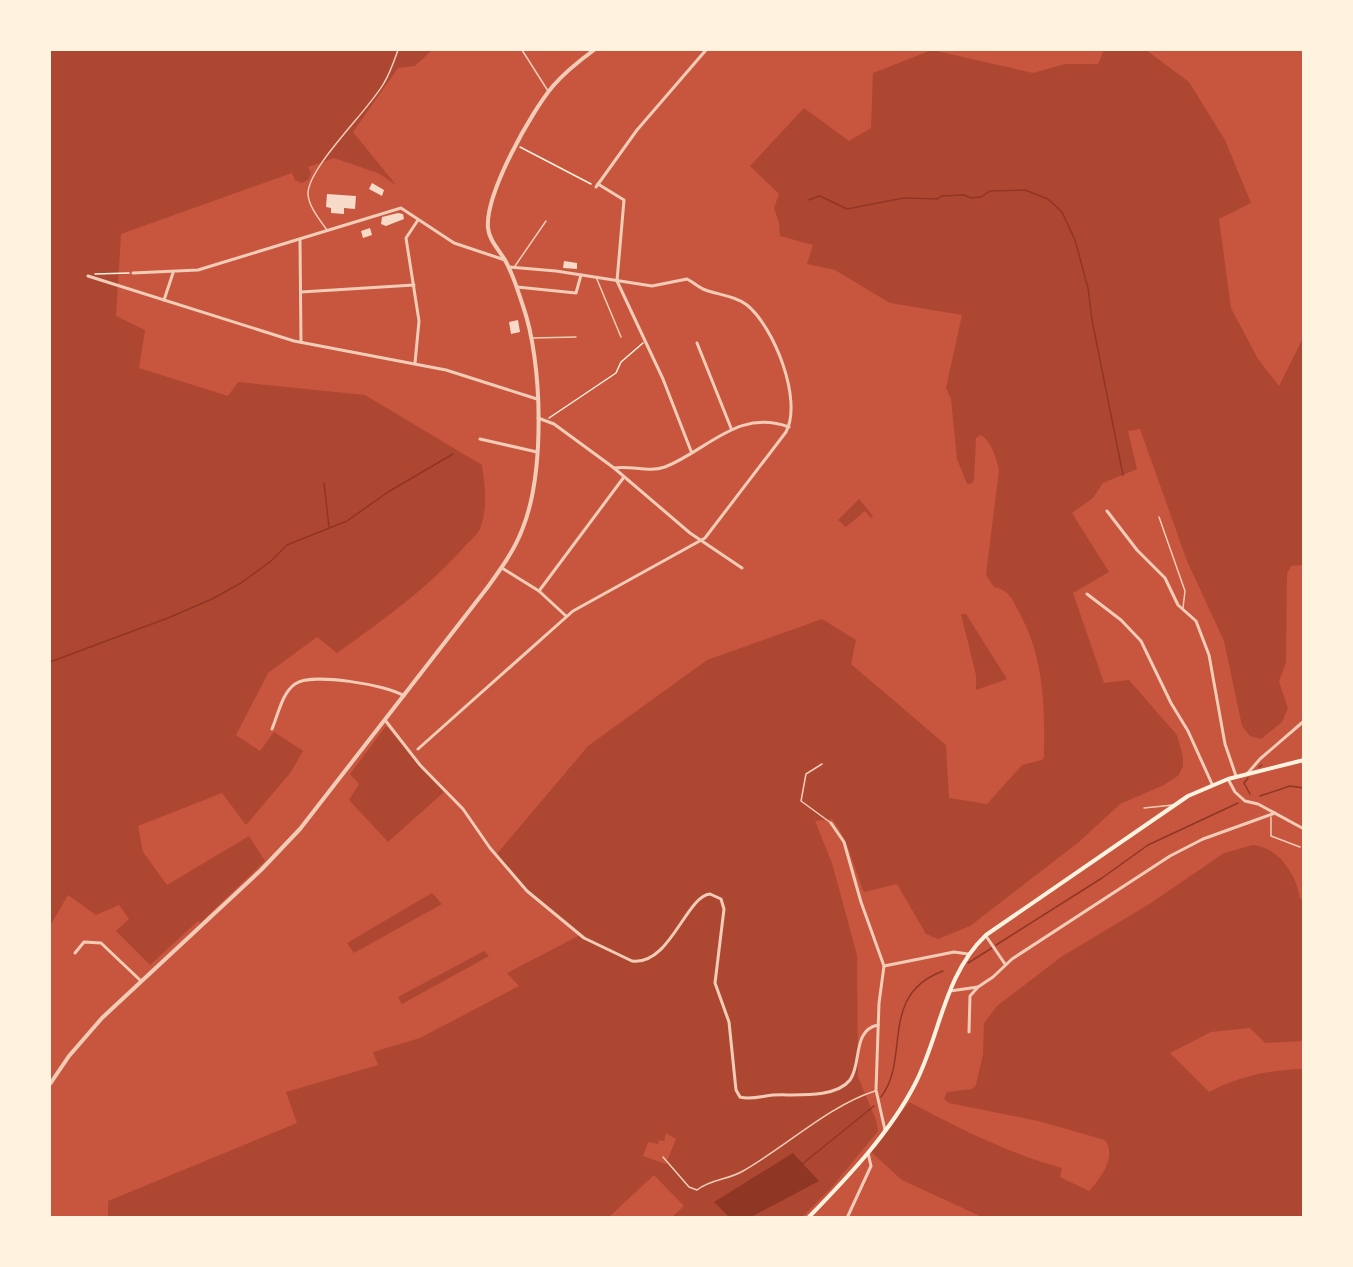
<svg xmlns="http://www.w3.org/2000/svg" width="1353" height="1267" font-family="'Alegreya Sans',sans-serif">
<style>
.green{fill:#ae4732;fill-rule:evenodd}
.water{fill:#8f3625}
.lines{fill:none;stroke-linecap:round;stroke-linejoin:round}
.stream{stroke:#8f3625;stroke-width:1.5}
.building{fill:#f7dbc8}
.path{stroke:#fff3e0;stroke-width:1.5}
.service{stroke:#f1ccb7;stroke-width:1.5}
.minor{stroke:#f1ccb7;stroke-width:3}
.tertiary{stroke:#f1ccb7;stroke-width:4}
.secondary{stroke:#fff3e0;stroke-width:4}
</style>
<rect width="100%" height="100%" fill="#c8553d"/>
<g class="green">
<path d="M50,50h382l-17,16 -17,2 -45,64 43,53 -18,-12 -44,-15 -26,9 3,6 -2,6 -7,4 -7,-3 -3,-7 -171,61 -5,82 29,14 -6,38 89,28 10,-14 127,13 117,70c3,21 6,43 -2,64 -3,6 -10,12 -15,17 -37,42 -83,75 -128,107l-20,-16 -49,36 -32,62 24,16 14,-19 29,19 -12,21 -45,53 -24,-32 -84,33 5,26 24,33 82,-49 16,25 -65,62 -2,-2 -48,44 -34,-34 13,-12 -10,-14 -23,10 -28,-20 -18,31z"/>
<path d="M932,50l101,23 32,-9h33l6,-14h42l43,32 36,58 26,63 -32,16 12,89 27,51 21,27 24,-48v227l-12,1 -4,8 -1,88 -7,20 9,26 -6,14 -21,17 -11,-3 -8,-10 -18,-85 -37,-80 -47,-132 -12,2 9,38 -34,14 -10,15 -21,15 37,59 -36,21 31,90 25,-3 48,55 6,22v9l-4,9 -15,10 -44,19 -41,38 -109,84 -32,13 -12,-5 -29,-50 -33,8c-11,-25 -15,-52 -32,-73l-17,2 17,42 25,92 1,122 18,43 2,11 -46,56 -30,30h-130l12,-11 -30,-31 -45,42 -501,1v-17l189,-78 -11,-31 92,-27 -5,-13 47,-14 99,-52 -12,-13 73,-38 -53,-44 -31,-36 92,-109 119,-86 115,-41 34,21 -5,24 95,81 3,53 38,6 35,-39 20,-5 2,-3c1,-52 0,-99 -25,-145 -7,-13 -10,-22 -25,-25l-8,-12 13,-105c-3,-12 -7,-28 -18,-35l-5,3 -2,42 -3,4h-4l-10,-25 -6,-60 -5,-11 16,-73 -72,-12 -55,-33 -28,-6 6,-19 -33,-9 -1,-13 -5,-15 5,-14 -29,-28 54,-58 45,33 22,-13 2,-55zM666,1133l10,6 -10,25 -23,-8 5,-14 10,2 1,-4 5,1z"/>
<path d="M859,499l14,17 -2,2 -6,-7 -19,16 -8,-7z"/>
<path d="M961,614h5l41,65 -31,11v-15z"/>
<path d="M386,726l58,66 -56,50 -39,-42 10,-16 -9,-10z"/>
<path d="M1253,845c25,2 44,30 47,54l4,2 -1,140 -38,2 -15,-15 -39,4 -41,21 39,39c31,-16 60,-22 94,-23v148h-321l-80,-37 -31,-28 38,-50c50,26 98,51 153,66l-2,9 29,14c12,-13 28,-35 16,-51l-67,-19 -89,-18 -5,-4 3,-7 25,-3 4,-4 7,-31 1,-31 13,-17 64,-49 90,-54 73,-50z"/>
<path d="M432,893l10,11 -88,49 -7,-10z"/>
<path d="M484,951l5,5 -87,48 -4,-7z"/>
</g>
<path class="water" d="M793,1153l26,28 -68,36h-22l-15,-15z"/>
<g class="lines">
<g class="stream">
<path d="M808,200l12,-4 27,13 57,-11 33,1 5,-3 22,-1 7,3 10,-1 9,-6 35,-1 23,9 14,13 13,28 13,48 4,32 31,155"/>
<path d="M324,483l5,44"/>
<path d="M50,662l118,-44 44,-19 29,-16 30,-22 16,-16 60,-24 41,-29 65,-38"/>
<path d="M1259,767l3,-2"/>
<path d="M1248,778l-4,5 6,11"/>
<path d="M1260,796l30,-10 14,2"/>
<path d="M996,945l106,-67 46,-33 90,-42"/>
<path d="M968,963l24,-15"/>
<path d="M881,1097c30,-39 -3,-102 62,-126"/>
<path d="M801,1165l73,-59"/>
</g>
</g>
<g class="building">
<path d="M372,183l12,7 -2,6 -13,-7z"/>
<path d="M327,194l29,2 -1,13 -11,-1v6l-13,-1v-5l-5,-1z"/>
<path d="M398,213l5,1 1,5 -18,7 -5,-2 1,-7z"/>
<path d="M370,228l2,7 -9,3 -2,-7z"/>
<path d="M564,261l13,2v6l-14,-1z"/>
<path d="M518,320l2,12 -9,2 -2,-12z"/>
</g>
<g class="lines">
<g class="path">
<path d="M520,147l71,37"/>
<path d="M95,274l34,-1"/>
<path d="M549,418l67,-45 5,-11 22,-19"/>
</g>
<g class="service">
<path d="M522,50l26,41"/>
<path d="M327,230c-7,-10 -19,-24 -19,-37 1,-27 61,-83 76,-110 6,-10 10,-22 14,-33"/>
<path d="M515,266l31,-45"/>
<path d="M596,277l25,60"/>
<path d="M532,338l44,-1"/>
<path d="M1159,517l26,74 -2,17"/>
<path d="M822,764l-16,10 -5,27 30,22"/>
<path d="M1144,808l29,-3"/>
<path d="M1271,817v19l29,11"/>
<path d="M663,1157l26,30 8,3c14,-11 31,-10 46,-19 41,-23 87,-66 132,-80"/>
</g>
<g class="minor">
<path d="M598,184l26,16 -7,81 46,98 28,72"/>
<path d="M596,187l41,-57 69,-80"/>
<path d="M300,239l1,103"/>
<path d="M133,273l65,-3 203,-62 53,35 51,17"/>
<path d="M88,276l206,65 152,29 91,29"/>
<path d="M517,287l59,6 5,-18"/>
<path d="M301,292l113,-7"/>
<path d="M164,300l9,-27"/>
<path d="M697,343l34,85"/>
<path d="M415,363l4,-42 -13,-83 12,-18"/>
<path d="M538,418l16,6 60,44 76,65 52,35"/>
<path d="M480,439l57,13"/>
<path d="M614,468c17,-3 35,5 51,-1 43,-17 73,-59 124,-40"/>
<path d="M1107,511l30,39 28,28 13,27 18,16 13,34 16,89 11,32"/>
<path d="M502,568l37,23 27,25"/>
<path d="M539,591l85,-114"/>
<path d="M1087,594l34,26 20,21 30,62 17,28 24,53"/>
<path d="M385,720l35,45 43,44 27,39 37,43 57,47 48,23c38,5 54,-65 78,-67l11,5 3,10 -9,74 14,39 7,68 4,7c11,3 22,-1 33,-2 21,-1 62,4 77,-15 12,-16 2,-50 28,-55"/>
<path d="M272,729c6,-14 10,-36 23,-45 16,-12 93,1 109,12"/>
<path d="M418,749l155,-138 132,-73 81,-106c17,-32 -12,-105 -39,-127 -13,-10 -30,-10 -44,-16 -5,-2 -10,-7 -16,-10l-35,7 -96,-15 -47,-4"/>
<path d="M1247,774l13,-15 44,-38"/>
<path d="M1228,779l7,13 10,9 13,3 46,25"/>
<path d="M831,823l13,19 17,60 23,64 -5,37 -3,87 9,40"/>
<path d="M986,936l19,28"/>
<path d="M75,953l9,-11 17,1 40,38"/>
<path d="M884,966l70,-14 14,2"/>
<path d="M950,991l28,-4"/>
<path d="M969,1032l1,-36 8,-9 15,-10 19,-18 158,-103 33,-17 72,-26"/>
<path d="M847,1218l24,-52 -3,-13"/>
</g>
<path class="tertiary" d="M50,1084l19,-28 33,-38 159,-148 39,-41 187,-241c13,-18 27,-37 35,-58 23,-56 21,-167 1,-224 -5,-15 -10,-32 -18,-46 -6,-10 -16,-20 -17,-32 -3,-34 43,-116 65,-142 12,-14 26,-25 41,-36"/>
<path class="secondary" d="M808,1218c39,-40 83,-86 108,-136 25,-50 28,-107 70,-147l202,-139 40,-17 76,-19"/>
</g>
<rect width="1353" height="1267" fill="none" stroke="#fff3e0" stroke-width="102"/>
</svg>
